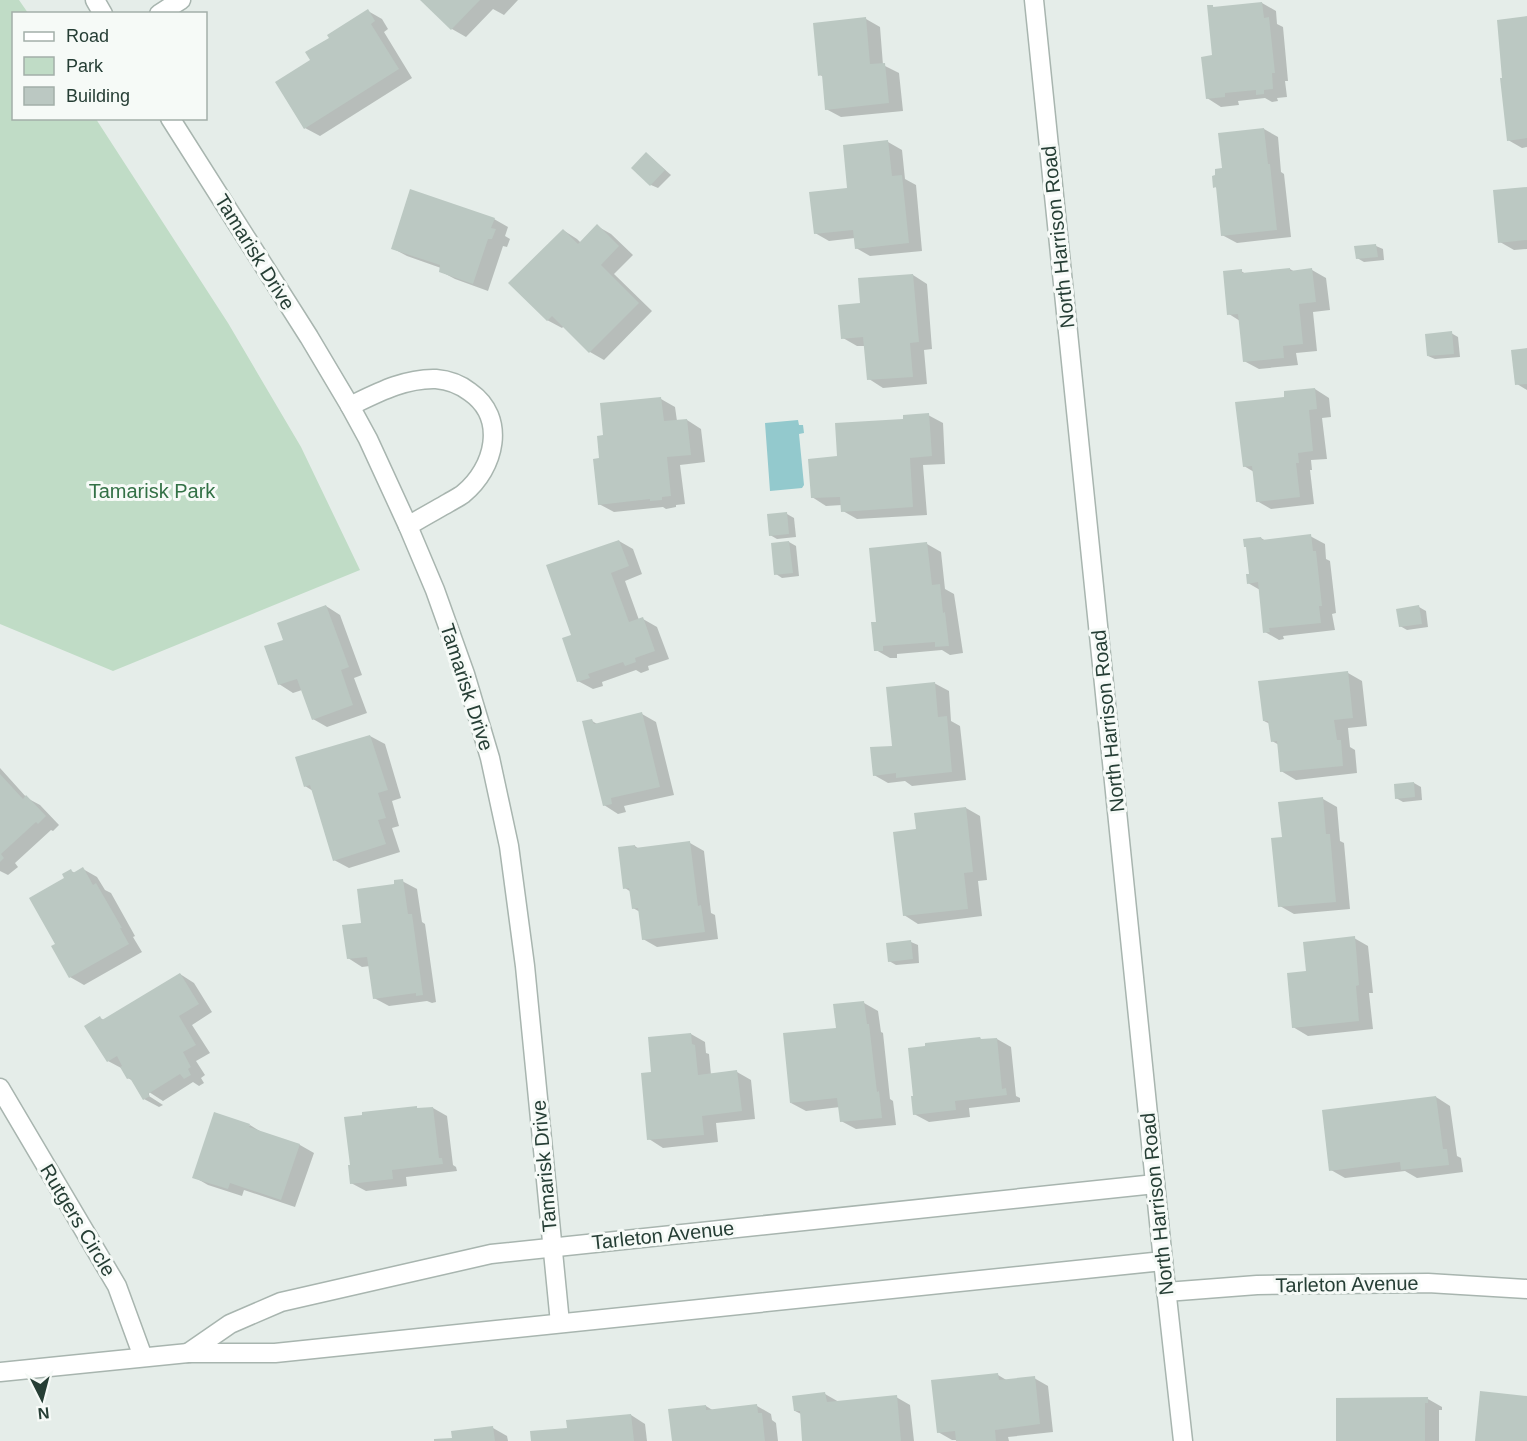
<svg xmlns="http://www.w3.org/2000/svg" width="1527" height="1441" font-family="Arial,sans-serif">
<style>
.green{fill:#c0dcc6}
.water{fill:#93c9cd}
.shadow{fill:#0003}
.building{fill:#bbc8c2}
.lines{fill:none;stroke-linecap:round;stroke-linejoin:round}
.minor-casing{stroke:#a8b5af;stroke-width:21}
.minor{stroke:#fff;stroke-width:18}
.labels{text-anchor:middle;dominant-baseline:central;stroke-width:6;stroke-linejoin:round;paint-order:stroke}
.street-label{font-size:20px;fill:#263e35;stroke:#f6faf7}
.park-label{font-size:20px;fill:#337146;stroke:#f6faf7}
</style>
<rect width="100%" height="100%" fill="#e5ede9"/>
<path class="green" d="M0,0h19l9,13 -14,1v104l82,1 132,204 73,124 59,123 -247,101 -113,-47z"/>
<path class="water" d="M798,420l1,5h4l1,8 -5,1 5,51 -2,3 -32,3 -5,-68z"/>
<g class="shadow">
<path d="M422,0h96l-14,15 -11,-6 -27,28 -14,-8z"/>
<path d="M1262,3l14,8 1,13 6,3 5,54h-3l2,16 -10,1 1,3 -6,1 -7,-4 -27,3 1,4 -18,2 -14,-9 7,-42 -2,-50 3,2z"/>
<path d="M368,11l14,8 6,10 -4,3 28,46 -92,58 -15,-8 7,-67 19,-23z"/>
<path d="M1527,18v129l-5,1 -14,-8z"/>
<path d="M866,19l14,8 3,38 16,8 4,38 -62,6 -15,-8 -2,-32 -4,-2z"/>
<path d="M1264,129l14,8 3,35 3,2 7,63 -54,6 -15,-8 -4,-47 -3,-1z"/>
<path d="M888,142l14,8 3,29 11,6 6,66 -52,5 -14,-8 -1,-10 -26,3 -14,-8z"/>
<path d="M646,154l6,4 19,17 -13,13 -7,-3z"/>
<path d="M1527,188v61l-13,1 -14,-8z"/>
<path d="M494,219l14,8 -3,9 5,3 -3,8 -4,-1 -15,45 -33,-12 -15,-8 1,-3 -34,-12 -15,-8z"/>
<path d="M597,226l14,8 22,21 -19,19 38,37 -48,49 -14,-8 -26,-26 -2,2 -15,-8 16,-90 14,9 4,4z"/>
<path d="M1376,246l7,3 1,11 -20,2 -7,-4z"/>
<path d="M1290,269l5,3 17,-2 14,8 4,32 -17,2 4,39 -21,2 2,12 -39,4 -15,-8 -4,-40 -11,-7 12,-43 5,3z"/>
<path d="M913,275l14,9 5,65 -8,1 3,34 -44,4 -14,-9 -3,-33h-9l-14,-8 19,-33z"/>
<path d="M1451,333l7,4 2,20 -25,2 -7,-3z"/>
<path d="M1527,350v40l-10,-6z"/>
<path d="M1315,389l14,9 2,19 -9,1 5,41 -16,1 1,10h-2l4,34 -43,5 -14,-8 -3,-29 -10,-6 42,-68z"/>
<path d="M661,399l14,8 2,14 10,-1 14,9 4,33 -25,3 5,39 -9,1v2l-10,2 -3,-2 -49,5 -15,-8 2,-44 4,-23z"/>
<path d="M928,415l15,8 2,41 -22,1 4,50 -70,4 -14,-8 -1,-6 -16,1 -14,-9 26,-39 67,-38z"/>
<path d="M787,514l7,4 2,19 -19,2 -7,-4z"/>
<path d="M1310,536l15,8 1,15 4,2 6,52 -4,1 3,16 -52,6 1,3 -5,1 -14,-8 -5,-42 -12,-7 13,-45 5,3z"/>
<path d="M619,541l14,8 9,25 -17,7 14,39 4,-1 14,8 12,32 -21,7 1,4 -8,3 -5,-3 -34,12 1,4 -10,3 -15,-8 -5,-45z"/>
<path d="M789,542l7,4 3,30 -17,2 -6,-4z"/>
<path d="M927,544l14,8 4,37 9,5 9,59 -13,2 -8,-5 -45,4v4h-7l-14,-8 2,-27z"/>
<path d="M326,606l14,9 22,60 -8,3 13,35 -40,14 -14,-8 -11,-29 -9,3 -14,-9 5,-43z"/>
<path d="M1419,607l7,4 2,16 -21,3 -7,-4z"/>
<path d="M1348,673l14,8 5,45 -19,2 2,19 5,3 2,23 -61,7 -15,-9 -2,-26 -7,-4 -2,-17 -6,-3z"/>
<path d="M934,683l15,8 2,30 9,5 6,54 -54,6 -7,-5 -17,2 -14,-8z"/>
<path d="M642,714l14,8 18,73 -50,11 2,6 -8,2 -14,-9 -12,-84 7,4z"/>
<path d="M370,736l15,8 16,54 -9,3 7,25 -7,2 8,24 -51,16 -15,-8 -21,-69 -8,-5z"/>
<path d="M0,768l27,30 13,7 19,20 -6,6 -2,-1 -36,33 3,4 -10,8 -8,-4z"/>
<path d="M1414,783l7,4 1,13 -19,2 -7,-4z"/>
<path d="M1323,799l14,8 3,34 4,2 6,66 -56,5 -14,-8 3,-68z"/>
<path d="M966,808l14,8 7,64 -9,1 4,35 -64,8 -14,-9 13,-85z"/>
<path d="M690,843l14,8 7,62 4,2 3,24 -61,8 -14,-8 -3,-27 -7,-4 -2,-16 -6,-4 10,-42 4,3z"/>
<path d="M83,869l14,8 8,13 6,3 24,43 -2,1 9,15 -58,33 -14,-8 -13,-33 9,-66 5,-7 4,2z"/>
<path d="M402,881l15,8 5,33 3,2 11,78 -4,1 -5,-2 -38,5 -15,-8 -4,-32 -8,1 -14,-9 15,-34 33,-39z"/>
<path d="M1354,938l14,8 5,47h-4l4,36 -65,7 -15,-9z"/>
<path d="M911,942l7,3 1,18 -23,2 -7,-4z"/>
<path d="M180,974l14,9 18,29 -20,13 18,28 -14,8 9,14 -4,3 3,5 -5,3 -6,-4 -30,19 -14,-9v4l14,9 -4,2 -15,-8 -11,-18 -5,-3 -5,-9 -15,-8 -8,-43 4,2z"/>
<path d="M864,1003l14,8 3,21 2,1 7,66 3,2 3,24 -40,4 -15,-8 -1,-14 -34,4 -15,-8 46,-74z"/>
<path d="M691,1034l14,8 1,11 3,1 2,21 26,-3 14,8 4,39 -39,4 2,19 -55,6 -14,-9 4,-66z"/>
<path d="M997,1039l14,8 5,49 4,2v4l-51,6 1,9 -41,5 -15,-8 69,-73z"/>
<path d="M1436,1097l14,9 7,50 4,2 2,14 -46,6 -12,-7 -60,7 -14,-8z"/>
<path d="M433,1108l14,8 6,49 3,2 1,4 -51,6 1,9 -41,5 -15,-8 68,-73z"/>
<path d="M250,1125l13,8 37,12 14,8 -19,54 -51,-17 -2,6 -34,-11 -14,-8z"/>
<path d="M998,1375l10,6 26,-3 14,8 5,46 -45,5 1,4h-52v-1h-5l-14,-8z"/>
<path d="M825,1394l14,8 57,-5 14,8 4,36h-110l-3,-27 -6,-3z"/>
<path d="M1428,1399l14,8v3h-3v31h-101z"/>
<path d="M706,1406l8,5 43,-5 14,8 1,6 4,3 2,18h-105z"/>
<path d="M631,1415l14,9 2,17h-115l36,-12z"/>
<path d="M493,1428l14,8 1,5h-74l19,-2z"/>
</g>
<g class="building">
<path d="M420,0h60l-29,30z"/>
<path d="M1262,2l2,16 5,-1 6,56h-3l1,16 -9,1v4l-8,1v-5l-31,3v4l-19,2 -5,-42 11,-2 -5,-50h6v2z"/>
<path d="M368,9l7,12 -4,3 28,45 -95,60 -29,-47 35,-22 -5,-8 24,-14 -2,-3z"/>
<path d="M1527,16v122l-20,3 -7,-63h2l-5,-58z"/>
<path d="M866,17l4,47 15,-1 4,40 -64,7 -3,-35 -4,1 -5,-53z"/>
<path d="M1264,128l4,36h2l7,66 -56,6 -5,-49 -3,1 -1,-12 3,-1v-6l7,-1 -4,-35z"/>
<path d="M888,140l4,36 10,-1 7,68 -54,6 -2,-19 -39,4 -5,-42 38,-4 -4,-43z"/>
<path d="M646,152l19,18 -15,16 -19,-18z"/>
<path d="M1527,187v53l-29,3 -5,-53z"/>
<path d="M410,189l85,29 -4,10 5,1 -4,10h-4l-15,45 -34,-12 1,-7 -49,-16z"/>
<path d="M597,224l22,22 -18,19 38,38 -50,50 -37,-37 -5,5 -39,-38 55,-54 15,15z"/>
<path d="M1376,244l2,13 -22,2 -2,-13z"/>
<path d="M1290,268v3l22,-3 4,34 -17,2 4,40 -20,2 1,12 -41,4 -5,-48 -11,1 -4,-44 19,-2v4z"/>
<path d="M913,274l6,68 -9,1 3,34 -46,3 -4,-43 -22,2 -3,-34 22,-2 -2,-25z"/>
<path d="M1452,331l2,23 -27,2 -2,-22z"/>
<path d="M1527,348v36l-12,1 -4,-35z"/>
<path d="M1315,388l2,21 -8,1 4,41 -15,2 1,10h-3l4,34 -44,5 -4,-36 -9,1 -8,-65 49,-5v-6z"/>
<path d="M661,397l3,24 23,-2 4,36 -24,2 4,39 -9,1v3l-12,1v-2l-52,6 -5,-46 6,-1 -2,-22 6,-1 -3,-32z"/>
<path d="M929,413l3,43 -22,2 3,49 -72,5 -1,-15 -29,1 -3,-39 29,-3 -2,-33 68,-4v-4z"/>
<path d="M787,512l2,22 -20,2 -2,-22z"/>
<path d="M1311,534l2,17h3l6,55h-3l2,17 -52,5 1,4 -7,1 -5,-51 -11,2 -1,-10h3l-3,-27h-2l-1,-8 18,-2 1,3z"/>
<path d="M619,540l10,26 -18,7 18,49 14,-5 12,34 -20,7 1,4 -11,4 -2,-4 -35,12 2,4 -13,4 -15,-44 9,-3 -25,-70z"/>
<path d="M789,541l4,32 -19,2 -3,-32z"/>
<path d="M927,542l5,43 8,-1 3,29 2,-1 4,34 -14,1v-5l-52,4v5h-9l-3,-29h5l-7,-74z"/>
<path d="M326,605l23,62 -8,3 12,35 -41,15 -15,-41 -19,6 -14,-39 19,-6 -6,-17z"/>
<path d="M1419,605l3,19 -23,3 -3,-18z"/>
<path d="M1348,671l5,47 -19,2 3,20h4l2,26 -63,6 -3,-31 -6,1 -3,-21h-5l-5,-40z"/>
<path d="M935,682l3,35 9,-1 5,56 -56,6v-5l-23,3 -3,-29 22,-1 -6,-59z"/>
<path d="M642,712l18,75 -49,11 1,6 -9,2 -21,-85 10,-2 2,5z"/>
<path d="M370,735l18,55 -10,3 8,25 -8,2 8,24 -53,17 -23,-76 -6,2 -9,-30z"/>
<path d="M0,774l23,25 3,-4 20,21 -8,8 -2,-2 -35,32 3,4 -4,4z"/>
<path d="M1414,782l1,15 -20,2 -1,-15z"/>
<path d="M1323,797l3,37h4l6,68 -58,5 -7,-69 11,-1 -4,-35z"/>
<path d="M966,807l7,65 -9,1 4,36 -65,7 -10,-84 23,-3 -2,-16z"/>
<path d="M690,841l8,65 3,-1 4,27 -63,8 -4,-32 -6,1 -3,-21 -6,1 -5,-42 17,-2v3z"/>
<path d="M83,867l10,18 3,-2 26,45h-2l9,16 -60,34 -18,-32 4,-2 -26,-46 35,-20 -2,-4 9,-5 2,4z"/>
<path d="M403,879l5,35h4l11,81 -7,1v-3l-43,6 -6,-42 -20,2 -5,-34 19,-2 -4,-34 37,-5v-4z"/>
<path d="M1355,936l4,49 -3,1 3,35 -67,7 -5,-55 19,-2 -3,-29z"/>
<path d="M911,940l2,19 -25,3 -2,-19z"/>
<path d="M180,973l19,31 -20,12 17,29 -13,7 8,15 -3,2 3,6 -7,4 -4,-5 -32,20 2,2 -7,4 -13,-22 -3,1 -7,-12 2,-1 -5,-10 -10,6 -23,-36 16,-10 2,4z"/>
<path d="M864,1001l3,23h2l8,68 2,-1 3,27 -42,4 -3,-24 -47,5 -7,-70 53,-5 -3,-24z"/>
<path d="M691,1033l1,11 3,1 3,30 39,-5 5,41 -40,5 2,19 -57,5 -6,-67 10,-1 -3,-35z"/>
<path d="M980,1037l1,2 16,-1 5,51 4,-1 1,7 -52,6 1,9 -43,5 -2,-19h2l-5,-48 17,-2v-3z"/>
<path d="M1436,1096l7,53h4l2,16 -48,5 -1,-8 -71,9 -7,-61z"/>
<path d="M417,1106v2l16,-1 6,51h3l1,6 -51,6 1,9 -43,5 -2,-19h2l-6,-48 18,-2v-3z"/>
<path d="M214,1112l36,12 -1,3 51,17 -19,56 -51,-17 -2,6 -36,-11z"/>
<path d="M998,1373l1,7 36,-4 5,48 -45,6 1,11h-40l-1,-10 -18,2 -6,-53z"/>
<path d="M1480,1391l47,5v45h-52z"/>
<path d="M825,1392l2,10 70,-7 4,46h-99l-2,-30h-6l-2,-15z"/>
<path d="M1428,1397v6h-3v38h-89v-43z"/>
<path d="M757,1404l1,9h4l3,28h-93l-4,-32 38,-4v5z"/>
<path d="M631,1414l3,27h-103l-1,-10 37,-3 -1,-8z"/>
<path d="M493,1426l2,15h-61v-2l18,-1 -1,-7z"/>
</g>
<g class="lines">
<defs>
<g id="minor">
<path d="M95,0l8,14"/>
<path d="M1034,0l129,1261 20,180"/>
<path d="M159,14l22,-14"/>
<path d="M170,118l139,219 41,69 18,33 40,87 27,64 30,84 25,84 19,88 16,120 35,357"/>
<path d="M350,406c27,-13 55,-28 86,-27 12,1 25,6 34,13 37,26 25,76 -7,102 -4,3 -10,6 -15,9 -14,8 -27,15 -40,23"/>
<path d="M0,1088l117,198 26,71"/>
<path d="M1166,1292l91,-7 171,-2 99,6"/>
<path d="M188,1353l42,-29 51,-22 210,-48 664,-70"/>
<path d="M0,1372l188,-19h87l888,-92"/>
</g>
</defs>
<use href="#minor" class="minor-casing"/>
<use href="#minor" class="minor"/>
</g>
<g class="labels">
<g class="street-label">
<text transform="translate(1058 237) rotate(-96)">North Harrison Road</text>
<text transform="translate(255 252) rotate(58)">Tamarisk Drive</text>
<text transform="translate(467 687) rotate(72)">Tamarisk Drive</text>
<text transform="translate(1108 721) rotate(-96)">North Harrison Road</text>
<text transform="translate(544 1166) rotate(-95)">Tamarisk Drive</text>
<text transform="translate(1157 1204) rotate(-96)">North Harrison Road</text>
<text transform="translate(78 1220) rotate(59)">Rutgers Circle</text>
<text transform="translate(663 1235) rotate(-6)">Tarleton Avenue</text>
<text transform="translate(1347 1284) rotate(-1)">Tarleton Avenue</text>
</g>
<g class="park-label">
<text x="152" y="491">Tamarisk Park</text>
</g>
</g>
<rect x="12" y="12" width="195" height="108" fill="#f6faf7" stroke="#a3afa9" stroke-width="1.5"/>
<rect x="24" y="32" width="30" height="9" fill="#ffffff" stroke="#a3afa9" stroke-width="1.5"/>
<text x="66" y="42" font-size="18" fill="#263e35">Road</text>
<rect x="24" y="57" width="30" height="18" fill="#c0dcc6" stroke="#a3afa9" stroke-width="1.5"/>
<text x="66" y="72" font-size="18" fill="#263e35">Park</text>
<rect x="24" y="87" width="30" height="18" fill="#bbc8c2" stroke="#a3afa9" stroke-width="1.5"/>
<text x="66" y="102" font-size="18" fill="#263e35">Building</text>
<g transform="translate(42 1399) rotate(174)" stroke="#f6faf7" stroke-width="4.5" paint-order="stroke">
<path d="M0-4.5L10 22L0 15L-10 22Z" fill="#263e35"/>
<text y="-9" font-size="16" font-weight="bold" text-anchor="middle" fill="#263e35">N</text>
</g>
</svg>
